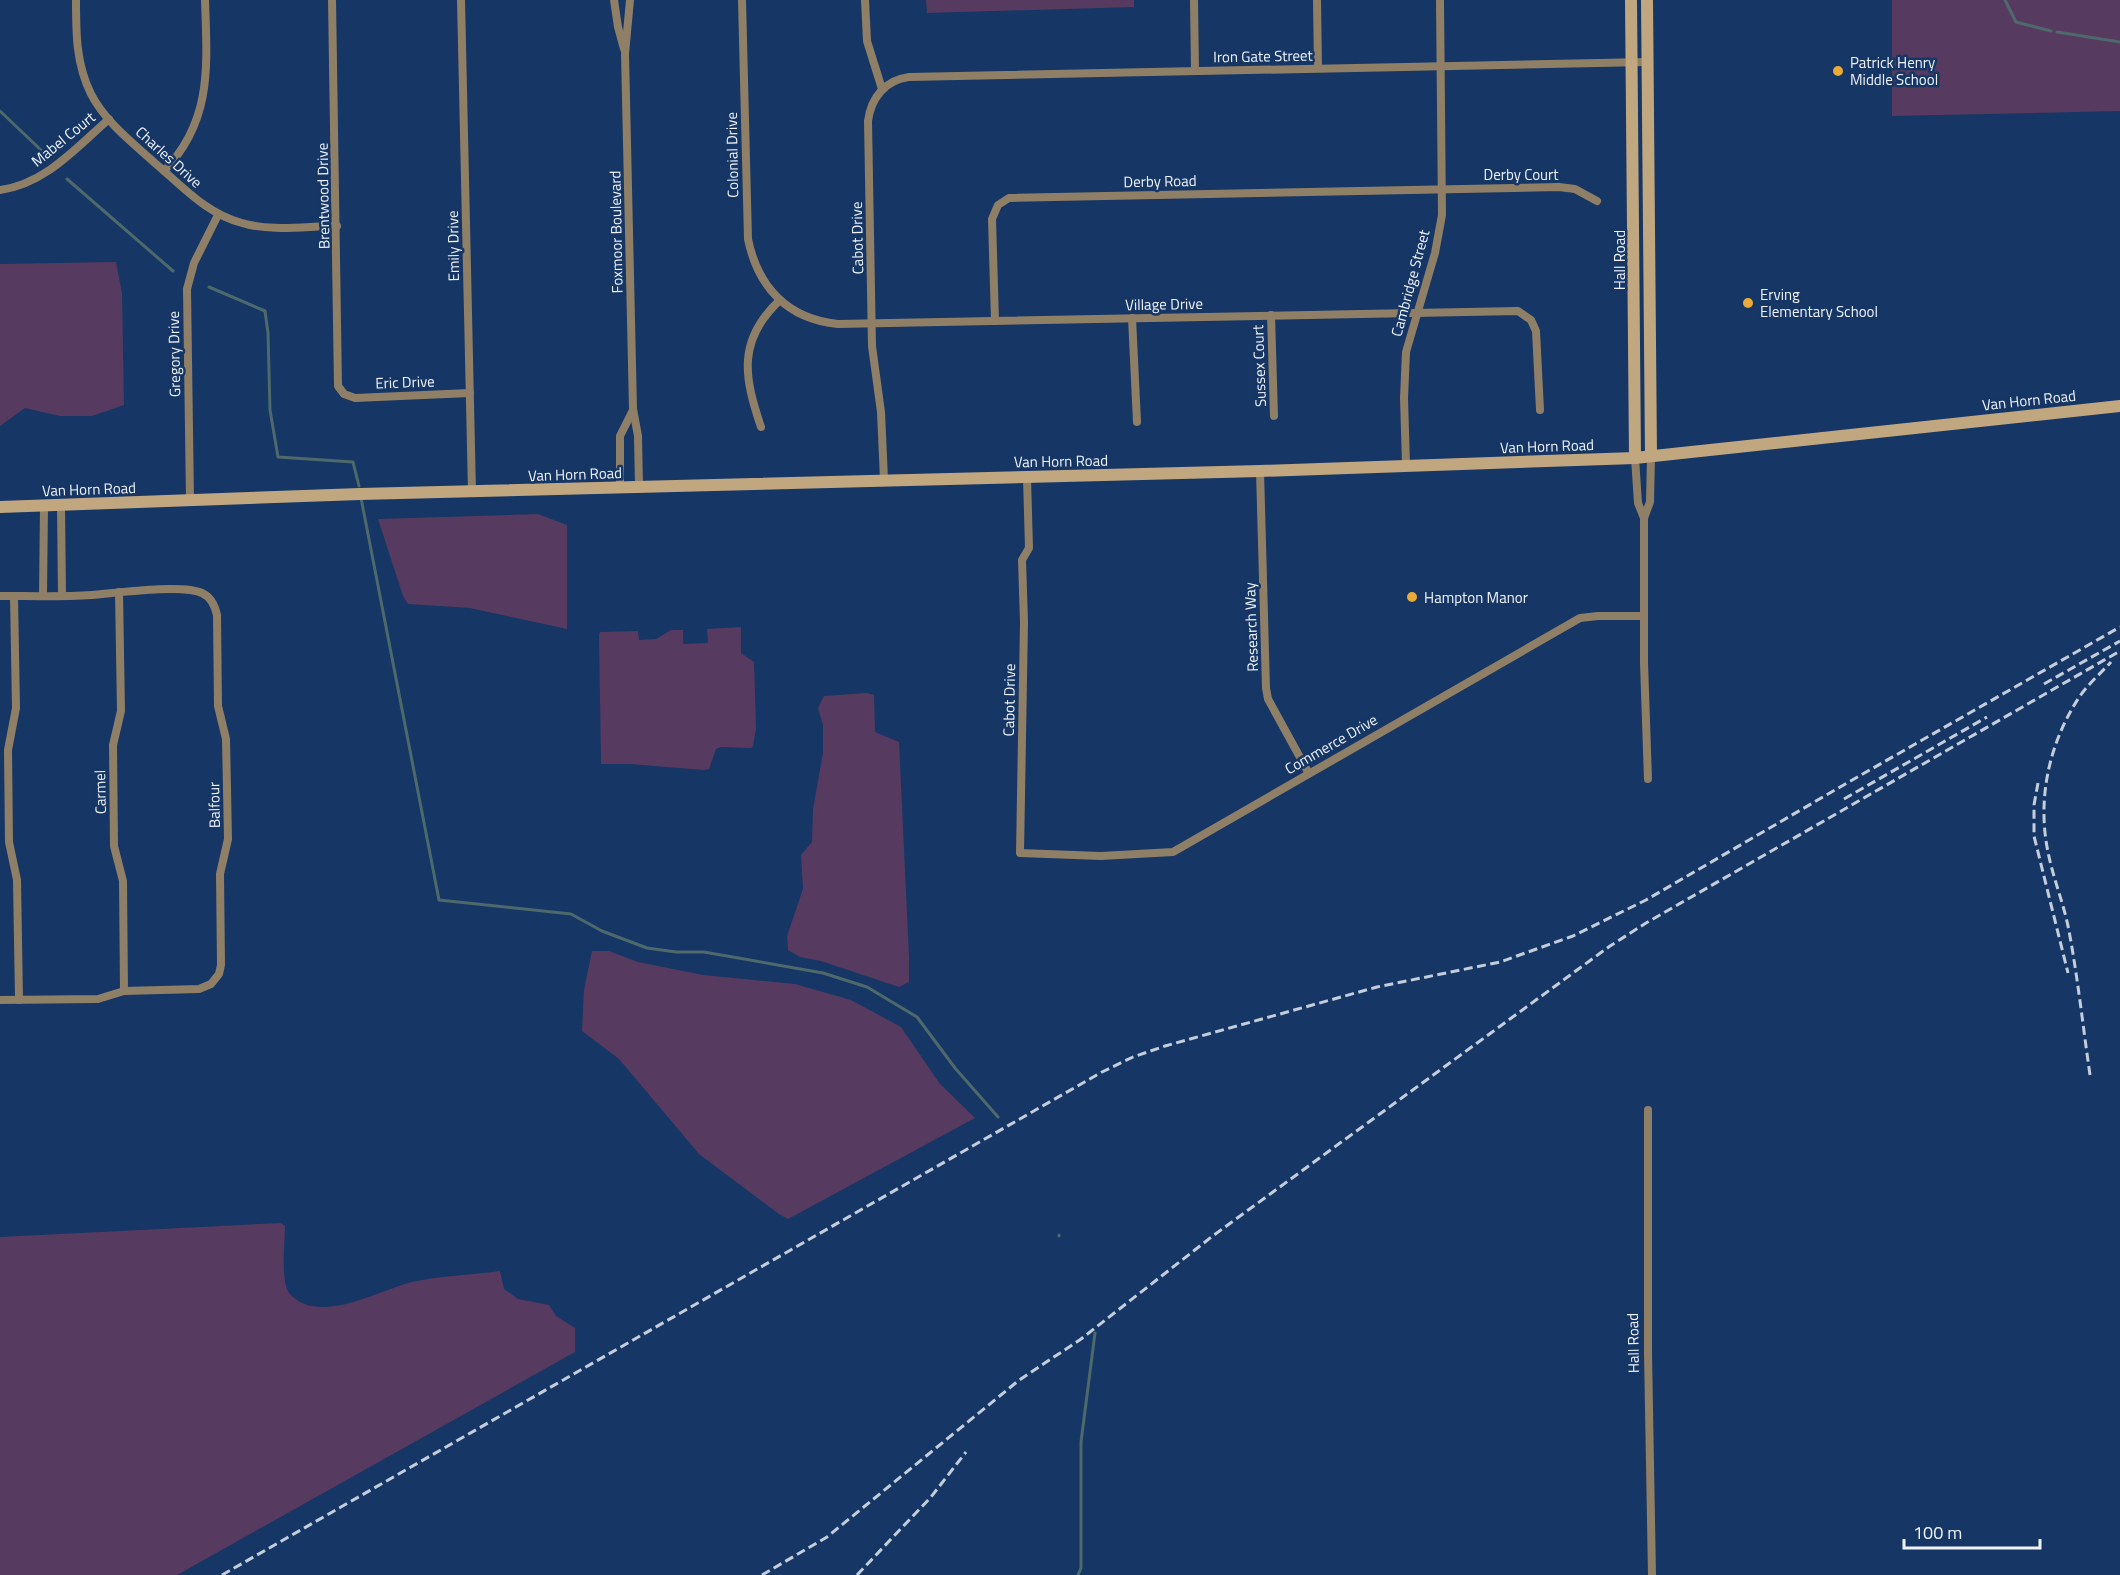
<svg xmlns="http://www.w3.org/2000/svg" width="2120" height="1575" font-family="'Titillium Web',sans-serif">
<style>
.green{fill:#573a60}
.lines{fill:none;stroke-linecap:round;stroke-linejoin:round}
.stream{stroke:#4e696c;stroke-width:3}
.street{stroke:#8f7f67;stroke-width:8}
.secondary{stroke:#c1a780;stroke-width:12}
.rail{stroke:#c3cddb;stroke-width:3;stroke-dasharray:9 4.5;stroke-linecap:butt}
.poi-dot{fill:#e9aa38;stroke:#163665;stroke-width:2}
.labels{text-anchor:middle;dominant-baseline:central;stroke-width:5;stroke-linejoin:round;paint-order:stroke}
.street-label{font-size:15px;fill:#eff3f9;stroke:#163665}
.poi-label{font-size:15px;fill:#eff3f9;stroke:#163665;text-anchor:start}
</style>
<rect width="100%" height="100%" fill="#163665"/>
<g class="green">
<path d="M926,0h208v7l-207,6z"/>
<path d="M1892,0h228v111l-228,5z"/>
<path d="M116,262l6,31 2,112 -32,11h-32l-35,-8 -25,18v-162z"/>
<path d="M538,514l29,11v104l-97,-21 -62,-4 -5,-8 -25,-77z"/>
<path d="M741,627v26l13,9 2,66 -3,18 -2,2 -30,-1 -5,2 -7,20 -5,1 -74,-6h-29l-2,-129 1,-3 38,-1 1,9 17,-1 15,-9h12v14l25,-1 -1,-14z"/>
<path d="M867,693l7,2 1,37 24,10 10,214v26l-10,5 -78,-26 -21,-4 -12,-7 -1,-14 16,-47 -2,-34 11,-13 1,-33 10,-56v-28l-5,-17 6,-12z"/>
<path d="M592,951h17l29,11 65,13 92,9 56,16 50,27 39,57 35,34 -187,101 -9,-5 -80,-60 -80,-95 -37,-28 2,-41z"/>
<path d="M280,1223l5,3c0,16 -5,57 5,68 27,31 87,-2 118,-11 26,-7 64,-8 92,-12l4,18 14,10 31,6 7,11 19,12v24l-398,223h-177v-338z"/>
</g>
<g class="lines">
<g class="stream">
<path d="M2005,0l11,22 35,9"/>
<path d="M2057,32l63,10"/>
<path d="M0,111l42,40"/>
<path d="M67,179l106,92"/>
<path d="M209,287l56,24 3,22 2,77 8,47 75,5 6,24"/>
<path d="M361,498l78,402 132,14 31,17 45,17 29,4h28l119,21 44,14 50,30 38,51 43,49"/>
<path d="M1059,1235v1"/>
<path d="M1078,1575l3,-7v-126l14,-109"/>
</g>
<g class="street">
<path d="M76,0c0,33 0,64 15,94 15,29 42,49 65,70 27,23 51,50 86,59 30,9 64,3 95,3"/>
<path d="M332,0l6,386 6,8 11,4 115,-5"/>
<path d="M461,0l11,492"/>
<path d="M614,0l4,27 6,22"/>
<path d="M630,0l-5,54 8,355 5,27 1,51"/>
<path d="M742,0l6,239c10,49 40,80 90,85l680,-13 13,9 5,11 4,79"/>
<path d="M865,0l2,41 15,48"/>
<path d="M1194,0l1,71"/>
<path d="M1317,0l1,68"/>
<path d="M164,171c49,-51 43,-106 41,-171"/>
<path d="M0,190c45,-6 76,-42 109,-71"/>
<path d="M1271,315l3,101"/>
<path d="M1132,318l5,104"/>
<path d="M995,321l-3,-102 6,-14 11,-7 550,-11 16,2 22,12"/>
<path d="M761,427c-17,-50 -24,-87 19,-127"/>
<path d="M1635,458l3,45 6,15"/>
<path d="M1406,465l-2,-67 2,-46 29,-99 7,-38 -2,-215"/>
<path d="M1260,471l6,217 2,11 40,73"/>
<path d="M1027,477l2,71 -7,12 2,62 -4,231 81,3 72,-4 407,-234 18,-2h46"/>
<path d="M884,480l-3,-68 -9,-66 -4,-225c3,-23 17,-41 41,-44l738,-15"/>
<path d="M620,488v-52l13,-26"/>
<path d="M190,500l-3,-211 7,-26 24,-48"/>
<path d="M61,506l1,89"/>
<path d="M119,592l2,119 -8,34 1,101 9,35 1,110"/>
<path d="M0,596c30,0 62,1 92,-1 24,-2 90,-11 110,-2 9,4 13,13 15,22l1,91 8,33 2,100 -8,35 1,91 -2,9 -8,10 -12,5 -75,2 -26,8 -98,1"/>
<path d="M14,596l2,112 -8,42 1,92 8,38 2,120"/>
<path d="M43,596l1,-90"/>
<path d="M1648,779l-4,-116v-145l6,-16 1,-46"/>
<path d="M1648,1110v243l4,222"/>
</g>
<g class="secondary">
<path d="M1631,0l4,458"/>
<path d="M1647,0l4,456"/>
<path d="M0,507l360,-13 900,-23 375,-13 485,-52"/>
</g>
<g class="rail">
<path d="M2044,684l76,-43"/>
<path d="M2038,783l-4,22v31l34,137"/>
<path d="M1844,799l143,-82"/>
<path d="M2090,1075c-7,-48 -12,-96 -21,-144 -5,-27 -16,-53 -21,-79 -11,-53 1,-108 30,-153 9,-14 22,-25 33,-37"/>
<path d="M222,1575l880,-503 31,-15 32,-11 212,-59 123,-25 73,-26 73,-36 201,-117 273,-156"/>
<path d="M762,1575l65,-38 191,-156 63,-42 133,-104 396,-289 36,-23 474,-272"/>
<path d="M857,1575l74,-78 35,-45"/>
</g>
</g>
<g class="poi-dot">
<circle cx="1838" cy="71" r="6"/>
<circle cx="1748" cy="303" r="6"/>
<circle cx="1412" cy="597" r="6"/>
</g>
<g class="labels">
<g class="street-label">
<text transform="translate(1263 56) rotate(-1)">Iron Gate Street</text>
<text transform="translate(63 139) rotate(-39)">Mabel Court</text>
<text transform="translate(732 155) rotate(-91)">Colonial Drive</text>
<text transform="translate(169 157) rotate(42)">Charles Drive</text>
<text x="1521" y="174">Derby Court</text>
<text transform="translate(1160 181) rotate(-1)">Derby Road</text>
<text transform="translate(323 196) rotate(-91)">Brentwood Drive</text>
<text transform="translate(616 232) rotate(-91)">Foxmoor Boulevard</text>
<text transform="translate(857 238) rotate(-91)">Cabot Drive</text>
<text transform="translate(453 246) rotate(-91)">Emily Drive</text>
<text transform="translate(1619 260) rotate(-90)">Hall Road</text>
<text transform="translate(1410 283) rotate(-75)">Cambridge Street</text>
<text transform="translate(1164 304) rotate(-1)">Village Drive</text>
<text transform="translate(174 354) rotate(-91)">Gregory Drive</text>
<text transform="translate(1259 366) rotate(-92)">Sussex Court</text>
<text transform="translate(405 382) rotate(-2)">Eric Drive</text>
<text transform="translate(2029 400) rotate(-6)">Van Horn Road</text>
<text transform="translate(1547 446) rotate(-2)">Van Horn Road</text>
<text transform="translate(1061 461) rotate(-1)">Van Horn Road</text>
<text transform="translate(575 474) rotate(-2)">Van Horn Road</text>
<text transform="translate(89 489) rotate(-2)">Van Horn Road</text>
<text transform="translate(1251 627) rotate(-92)">Research Way</text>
<text transform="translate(1009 700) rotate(-89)">Cabot Drive</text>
<text transform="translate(1331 744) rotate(-30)">Commerce Drive</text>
<text transform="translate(100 792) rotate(-91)">Carmel</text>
<text transform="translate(214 805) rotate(-91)">Balfour</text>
<text transform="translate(1633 1343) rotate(-91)">Hall Road</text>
</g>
<g class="poi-label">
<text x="1850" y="62">Patrick Henry<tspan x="1850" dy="17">Middle School</tspan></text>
<text x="1760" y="294">Erving<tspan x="1760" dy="17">Elementary School</tspan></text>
<text x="1424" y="597">Hampton Manor</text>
</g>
</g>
<path d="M1904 1539v9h136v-9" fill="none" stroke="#eff3f9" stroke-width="3"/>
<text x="1913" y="1539" font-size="18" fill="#eff3f9" stroke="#163665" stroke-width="4.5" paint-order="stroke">100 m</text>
</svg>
